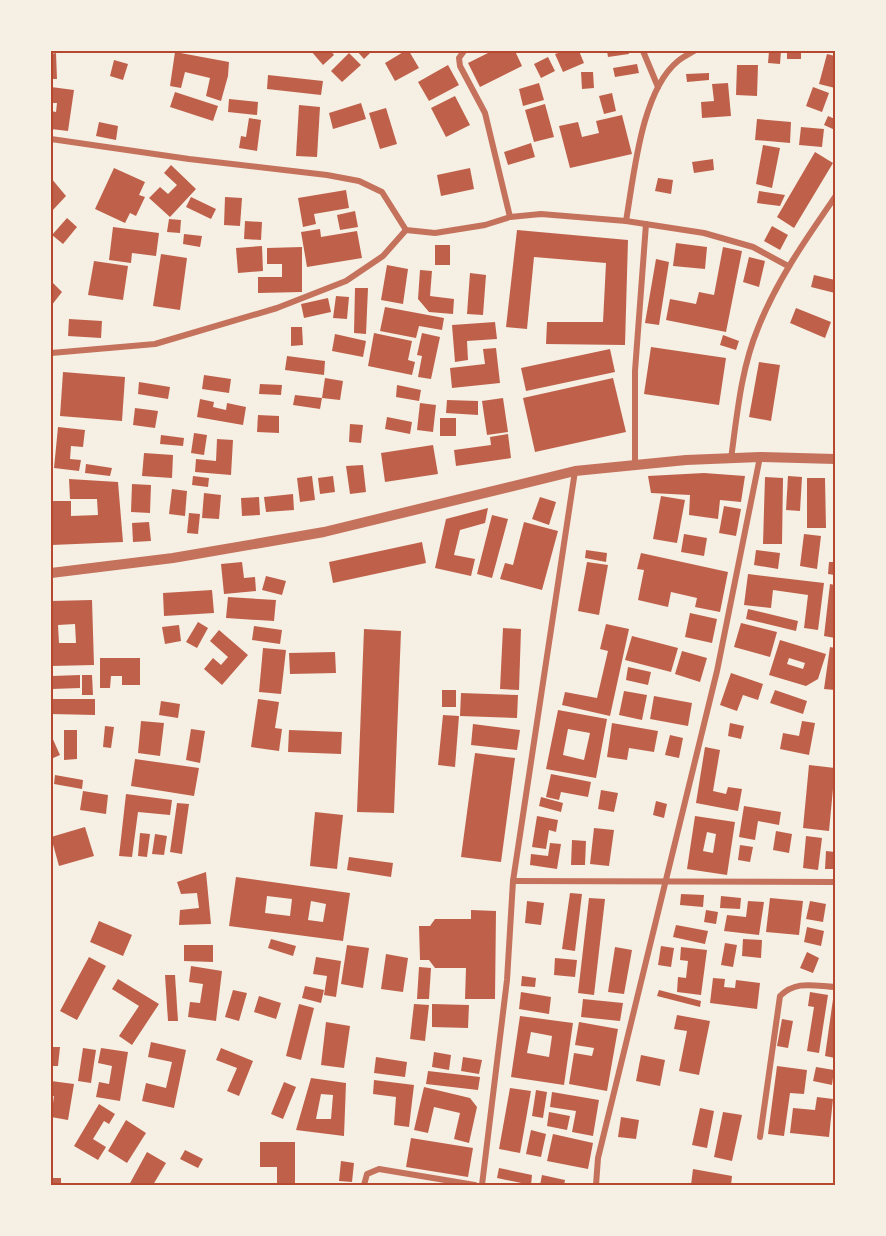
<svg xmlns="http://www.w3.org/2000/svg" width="886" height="1236" font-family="'Noto Sans',sans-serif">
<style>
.building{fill:#bf614a;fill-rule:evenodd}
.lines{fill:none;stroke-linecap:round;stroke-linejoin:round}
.minor{stroke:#c5725c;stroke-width:6}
.tertiary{stroke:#c5725c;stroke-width:10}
.neatline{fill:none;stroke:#b5482f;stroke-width:2}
</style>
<rect width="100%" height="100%" fill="#f6efe4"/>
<g class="building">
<path d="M311,51h20l3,4 -11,10z"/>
<path d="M357,51h15l-8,8z"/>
<path d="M405,51h4l10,17 -24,13 -10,-18z"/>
<path d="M492,51h23l7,15 -42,21 -12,-24z"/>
<path d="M564,51h15l5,12 -21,9 -8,-18z"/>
<path d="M607,51h21l1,3 -21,3z"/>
<path d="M769,51h12l-1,13 -12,-1z"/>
<rect x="787" y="51" width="14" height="8"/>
<path d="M175,52l54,10 -1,14 -7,25 -15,-5 4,-18 -25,-6 -4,16 -11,-2z"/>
<path d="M56,53l1,26h-6v-25z"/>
<path d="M349,53l12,12 -19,17 -11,-11z"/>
<path d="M827,54l8,2v32l-16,-4z"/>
<path d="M548,57l7,14 -14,7 -7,-14z"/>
<path d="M114,60l14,4 -5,16 -13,-4z"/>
<path d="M637,64l2,9 -24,4 -2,-9z"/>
<path d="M448,65l11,20 -30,16 -11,-19z"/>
<path d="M737,65h21l-1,31 -21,-1z"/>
<path d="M581,72h12l1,16 -12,1z"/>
<path d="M709,73v7l-22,2 -1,-8z"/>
<path d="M268,75l55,6 -2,14 -54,-6z"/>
<path d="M539,83l5,17 -21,6 -4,-17z"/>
<path d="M728,83l3,33 -29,2 -1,-16 13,-1 -2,-17z"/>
<path d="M51,87l23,3 -6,41 -17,-2v-18l5,1 1,-9h-6z"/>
<path d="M813,87l16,6 -7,19 -16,-6z"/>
<path d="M175,92l43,14 -5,15 -43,-14z"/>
<path d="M612,93l4,18 -12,3 -5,-18z"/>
<path d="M455,96l15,29 -24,12 -15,-29z"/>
<path d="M229,99l29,3 -1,13 -29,-3z"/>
<path d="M361,103l5,16 -33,10 -4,-16z"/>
<path d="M545,104l9,33 -20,5 -9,-32z"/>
<path d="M299,105l21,2 -3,50 -21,-1z"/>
<path d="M386,108l11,36 -17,5 -11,-36z"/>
<path d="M622,115l10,39 -62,14 -11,-42 19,-4 4,15 17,-4 -3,-12z"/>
<path d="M828,116l7,3v11l-11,-5z"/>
<path d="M249,118l12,2 -4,31 -18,-3 2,-12 5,1z"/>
<path d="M757,119l34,3 -1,21 -35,-3z"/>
<path d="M99,122l19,4 -2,14 -20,-4z"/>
<path d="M801,127l23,2 -2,18 -23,-2z"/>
<path d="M531,143l4,14 -27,8 -4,-13z"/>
<path d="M763,145l17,3 -8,40 -16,-4z"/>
<path d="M815,152l18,11 -39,65 -17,-11z"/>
<path d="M713,159l1,11 -20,3 -2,-11z"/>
<path d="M171,165l25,24 -26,28 -21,-19 11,-11 8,7 9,-9 -13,-12z"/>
<path d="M114,168l31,14 -6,13 6,2 -9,19 -6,-3 -5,10 -30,-14z"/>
<path d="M470,168l4,21 -33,7 -4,-21z"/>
<path d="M51,178l15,18 -15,16z"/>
<path d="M658,178l15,2 -2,14 -16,-3z"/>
<path d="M346,190l3,18 -35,6 2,10 -13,3 -5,-29z"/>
<path d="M759,191l26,4 -5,11 -23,-3z"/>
<path d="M191,197l25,12 -5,10 -25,-12z"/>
<path d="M225,197l17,1 -2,28 -16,-1z"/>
<path d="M355,211l3,16 -18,3 -3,-15z"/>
<path d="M67,218l10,9 -14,17 -11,-9z"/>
<path d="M169,219l12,1 -1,13 -13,-1z"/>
<path d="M245,221l17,1 -1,18 -17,-1z"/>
<path d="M772,226l16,9 -8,15 -16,-9z"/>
<path d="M113,227l46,6 -3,23 -24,-3 -1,10 -22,-3z"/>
<path d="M320,229l1,8 36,-6 5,27 -55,9 -6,-35z"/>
<path d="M517,230l111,10 -3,105 -79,-1 1,-22h56l3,-59 -72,-6 -7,72 -21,-2z"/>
<path d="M184,234l18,2 -2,11 -17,-3z"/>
<path d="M676,243l31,4 -2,22 -32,-3z"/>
<rect x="435" y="245" width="15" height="20"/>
<path d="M262,246l1,25 -25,2 -2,-25z"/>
<path d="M302,247v45l-44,1v-16h24v-13h-15v-16z"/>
<path d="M723,247l19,4 -16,81 -60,-12 4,-21 26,5 3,-12 15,3z"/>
<path d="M161,254l26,4 -7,52 -27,-4z"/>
<path d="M749,257l16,4 -6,26 -16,-5z"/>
<path d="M656,259l13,3 -10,63 -14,-2z"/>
<path d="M94,261l34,5 -5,34 -35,-5z"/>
<path d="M387,265l21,4 -5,35 -22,-4z"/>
<path d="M420,270l12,1 -2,25 24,3 -1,15 -24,-2 -11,-13z"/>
<path d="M470,273l16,2 -3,40 -16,-1z"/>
<path d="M814,275l21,5v13l-24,-6z"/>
<path d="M51,281l11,11 -11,14z"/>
<path d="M355,288h13l-2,46 -12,-1z"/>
<path d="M336,296l13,1 -2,22 -14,-1z"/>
<path d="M328,298l3,14 -27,6 -3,-14z"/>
<path d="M385,307l59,11 -2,12 -23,-4 -3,12 -36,-7z"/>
<path d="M796,308l35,14 -6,16 -35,-15z"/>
<path d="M69,319l33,2 -1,17 -33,-2z"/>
<path d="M495,322l2,17 -30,2 1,19 -13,2 -3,-37z"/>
<path d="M291,327h11l1,18 -12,1z"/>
<path d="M374,333l38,8 -4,19 7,2 -3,13 -44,-9z"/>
<path d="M422,333l18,4 -9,42 -13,-2 4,-21 -5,-1z"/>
<path d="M335,334l31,7 -3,16 -31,-6z"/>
<path d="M723,335l16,6 -3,9 -16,-5z"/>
<path d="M651,347l75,11 -7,47 -75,-11z"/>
<path d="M496,348l4,35 -48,5 -2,-20 35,-4 -2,-15z"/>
<path d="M610,349l5,23 -89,19 -5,-23z"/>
<path d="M287,356l38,5 -1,14 -39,-5z"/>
<path d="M759,362l21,3 -9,56 -22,-4z"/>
<path d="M63,372l62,5 -3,44 -62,-5z"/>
<path d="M204,375l27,4 -2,14 -27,-4z"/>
<path d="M325,378l18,3 -3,19 -18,-2z"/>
<path d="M613,378l13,54 -91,20 -12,-54z"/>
<path d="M139,382l31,5 -2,12 -30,-5z"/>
<path d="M260,384l22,1 -1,10 -22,-1z"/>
<path d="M397,385l24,5 -2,11 -23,-4z"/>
<path d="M295,395l27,3 -2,11 -27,-4z"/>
<path d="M503,398l5,34 -21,3 -5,-34z"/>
<path d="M200,399l14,3 -1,5 13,3 1,-7 19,4 -3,18 -46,-8z"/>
<path d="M447,400l31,1v14l-32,-2z"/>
<path d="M420,403l16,2 -3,27 -16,-2z"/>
<path d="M135,408l23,3 -3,17 -22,-3z"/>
<path d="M258,415l21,1v17l-22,-1z"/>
<path d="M387,417l25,5 -2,12 -25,-5z"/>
<rect x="440" y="418" width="16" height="18"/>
<path d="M350,424l13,1 -2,18 -12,-1z"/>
<path d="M58,427l27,3 -2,17 -12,-1 -1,13 11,1 -2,11 -25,-3z"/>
<path d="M194,433l13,2 -3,20 -13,-2z"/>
<path d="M508,434l3,24 -55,8 -2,-16 37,-5 -1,-8z"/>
<path d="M161,435l23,3 -1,8 -23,-2z"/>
<path d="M217,439l16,1 -2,35 -36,-3 1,-13 20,2z"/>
<path d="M433,445l5,29 -53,8 -4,-29z"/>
<path d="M144,453l29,2 -1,23 -30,-2z"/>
<path d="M86,464l26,4 -2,8 -25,-3z"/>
<path d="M363,465l3,27 -16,2 -4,-28z"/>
<path d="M704,473l41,3 -4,26 -21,-2 -2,19 -29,-4 1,-20 -39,-2 -3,-17z"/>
<path d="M193,476l16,2 -1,9 -16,-2z"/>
<path d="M312,476l3,24 -15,2 -3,-24z"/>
<path d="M333,476l2,16 -15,2 -2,-16z"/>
<path d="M788,476l14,1 -2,34 -14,-1z"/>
<path d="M765,477l18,1 -1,66h-19z"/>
<path d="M807,478h18l1,50h-19z"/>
<path d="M69,479l49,3 5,60 -71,3 -1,-44h20v15l27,-1 -1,-16h-27z"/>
<path d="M132,484l19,1 -1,28 -19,-1z"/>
<path d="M172,489l15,2 -2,25 -16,-2z"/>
<path d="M204,493l17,2 -2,24 -17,-1z"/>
<path d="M293,494l1,16 -28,2 -2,-15z"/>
<path d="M661,496l24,4 -8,43 -24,-4z"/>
<path d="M259,497l1,18 -18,1 -1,-18z"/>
<path d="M540,497l16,5 -7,23 -17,-6z"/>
<path d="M724,506l17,3 -5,27 -17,-3z"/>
<path d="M488,508l-3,15 -25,7 -6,25 21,4 -4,17 -36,-8 11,-49z"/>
<path d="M189,513l11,1 -2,20 -11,-1z"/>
<path d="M492,515l16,4 -16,59 -15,-4z"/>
<path d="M149,522l2,19 -18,1 -1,-19z"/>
<path d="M524,522l34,9 -16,59 -42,-11 5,-16 8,2z"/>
<path d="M684,534l23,4 -3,18 -23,-4z"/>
<path d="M804,534l17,2 -4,33 -17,-3z"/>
<path d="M422,542l4,21 -93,20 -4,-21z"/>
<path d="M586,550l21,3 -1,9 -21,-4z"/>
<path d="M756,550l24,3 -2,16 -24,-4z"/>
<path d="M641,553l87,19 -8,40 -25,-5 2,-9 -26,-6 -3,15 -30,-7 6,-30 -7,-1z"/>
<path d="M242,562l2,16 11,-1 1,14 -32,3 -3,-30z"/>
<path d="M587,562l21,3 -9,50 -21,-4z"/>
<path d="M829,562h6v13l-7,-1z"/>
<path d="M748,574l76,9 -6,47 -14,-2 4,-33 -35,-5 -2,18 -27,-3z"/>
<path d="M266,576l20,5 -4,14 -20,-5z"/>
<path d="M830,584l5,1v53l-11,-2z"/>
<path d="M212,590l2,23 -50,3 -1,-23z"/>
<path d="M228,597l48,3 -2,21 -48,-3z"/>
<path d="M92,600l2,65 -43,1v-65zM75,624l1,19h-17l-1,-18z"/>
<path d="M748,609l50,12 -2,10 -50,-12z"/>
<path d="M690,613l27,6 -5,24 -27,-6z"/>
<path d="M198,622l10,6 -11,20 -11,-6z"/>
<path d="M741,623l36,9 -7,25 -36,-10z"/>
<path d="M606,624l23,5 -19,87 -48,-11 3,-13 32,6 11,-47 -8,-2z"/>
<path d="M179,625l2,16 -16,3 -3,-17z"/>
<path d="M254,626l28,4 -2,14 -28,-4z"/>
<path d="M503,628l18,1 -2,61 -19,-1z"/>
<path d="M364,629l37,2 -7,182 -37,-1z"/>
<path d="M219,630l29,25 -26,30 -18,-16 9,-11 8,7 7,-8 -18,-16z"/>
<path d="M632,636l46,12 -7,24 -46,-12z"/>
<path d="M780,640l46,14 -8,25 -12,7 -37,-11zM789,658l16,5 -2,6 -16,-5z"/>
<path d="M830,647l5,1v42l-11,-1z"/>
<path d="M263,648l23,2 -5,44 -22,-2z"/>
<path d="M682,651l25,7 -7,24 -25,-8z"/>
<path d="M335,652l1,21 -46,1 -1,-21z"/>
<path d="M100,658h40v27h-18v-9h-11l-1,12h-10z"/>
<path d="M628,667l23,5 -3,13 -22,-5z"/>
<path d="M731,673l32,11 -5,16 -15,-5 -6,16 -17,-6z"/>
<path d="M80,675v13l-28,1v-13z"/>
<path d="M82,675h10l1,20h-11z"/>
<rect x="442" y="690" width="14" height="17"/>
<path d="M775,690l32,11 -4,13 -33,-11z"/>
<path d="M624,691l23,4 -5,25 -23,-5z"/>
<path d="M461,693l57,2 -1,23 -57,-2z"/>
<path d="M654,696l38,7 -4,23 -38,-7z"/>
<path d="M51,699h44v16l-44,-1z"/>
<path d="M258,699l21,3 -4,26 7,1 -3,22 -28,-4z"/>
<path d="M161,701l19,3 -2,14 -19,-3z"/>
<path d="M558,710l49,9 -11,59 -50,-9zM568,729l22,4 -6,27 -21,-5z"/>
<path d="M443,715l16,1 -4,51 -17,-2z"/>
<path d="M141,721l23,2 -4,33 -22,-3z"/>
<path d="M802,721l13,2 -6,32 -29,-6 3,-16 16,3z"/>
<path d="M612,723l46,8 -4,21 -25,-4 -2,12 -20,-3z"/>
<path d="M730,723l14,3 -3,13 -13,-3z"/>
<path d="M473,724l47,6 -3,20 -46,-5z"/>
<path d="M105,726l9,1 -3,21 -8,-1z"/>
<path d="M191,729l14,2 -5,32 -14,-3z"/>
<path d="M64,730h13v29l-13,1z"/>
<path d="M289,730l53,2 -1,22 -53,-2z"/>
<path d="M51,735l9,20 -9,4z"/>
<path d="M670,735l13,3 -4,20 -14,-3z"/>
<path d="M705,747l15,3 -7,41 13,3 2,-7 14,2 -4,22 -42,-8z"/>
<path d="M475,753l40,5 -14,104 -40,-5z"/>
<path d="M135,759l64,9 -5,28 -63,-10z"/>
<path d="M809,765l26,3 -6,63 -26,-3z"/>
<path d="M551,774l40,8 -3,15 -27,-5 -2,8 -13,-3z"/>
<path d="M55,775l28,5 -1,9 -28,-5z"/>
<path d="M601,790l17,3 -4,19 -16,-3z"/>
<path d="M83,791l25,4 -2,19 -26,-4z"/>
<path d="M126,794l46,6 -2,15 -32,-3 -6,45 -13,-1z"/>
<path d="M541,797l22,6 -2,9 -22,-6z"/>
<path d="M656,801l11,3 -3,14 -11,-3z"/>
<path d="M177,803l12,1 -7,50 -12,-2z"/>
<path d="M744,806l37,6 -2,13 -21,-4 -3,19 -16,-3z"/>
<path d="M315,812l28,3 -6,54 -27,-3z"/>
<path d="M537,816l21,4 -2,12 -7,-2 -3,19 -14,-2z"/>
<path d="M695,816l40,6 -8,53 -40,-6zM707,832l9,2 -3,19 -10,-2z"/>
<path d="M85,827l9,29 -35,10 -8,-29z"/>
<path d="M594,828l20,2 -5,36 -19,-2z"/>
<path d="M776,831l16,3 -3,19 -16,-3z"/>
<path d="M140,833l10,1 -3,23 -9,-1z"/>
<path d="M155,834l12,2 -3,19 -12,-1z"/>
<path d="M806,836l16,2 -4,32 -15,-2z"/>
<path d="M572,840l14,1 -1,24h-14z"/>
<path d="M550,843l11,1 -4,25 -27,-4 1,-11 17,2z"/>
<path d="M740,845l13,2 -3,15 -12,-2z"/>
<path d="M826,851l9,1v17h-10z"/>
<path d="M349,857l44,6 -2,14 -44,-7z"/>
<path d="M206,872l5,52 -32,1 1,-15 19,-2 -2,-15 -16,1 -4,-12z"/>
<path d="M236,877l114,16 -7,48 -114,-15zM267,896l25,3 -2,17 -25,-3zM311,901l15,3 -3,18 -15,-2z"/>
<path d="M570,893l12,1 -7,57 -13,-2z"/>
<path d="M681,894l23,1 -1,12 -23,-2z"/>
<path d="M721,896l20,2 -1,11 -20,-1z"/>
<path d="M589,898l16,1 -11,96 -16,-2z"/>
<path d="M770,898l33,3 -4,34 -33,-3z"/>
<path d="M527,901l17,2 -3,22 -16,-2z"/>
<path d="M748,901l16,1 -5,33 -35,-4 3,-16 19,2z"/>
<path d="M810,901l16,3 -3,18 -17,-3z"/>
<path d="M471,910l25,1 -1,88h-30l1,-31h-31l-6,-8h-9l-1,-34h11l5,-7h36z"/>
<path d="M706,910l12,2 -2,12 -12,-2z"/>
<path d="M99,921l33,14 -9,21 -33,-14z"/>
<path d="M676,925l32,6 -3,13 -32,-7z"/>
<path d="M807,927l17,4 -3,15 -17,-4z"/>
<path d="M271,939l25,7 -3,10 -25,-8z"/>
<path d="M743,939l19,1 -1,18 -19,-2z"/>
<path d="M725,943l12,2 -4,22 -12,-2z"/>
<path d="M184,945h29v17l-29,-1z"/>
<path d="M347,945l22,3 -6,40 -22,-4z"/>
<path d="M661,946l13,2 -3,19 -13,-2z"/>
<path d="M615,947l17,3 -8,44 -16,-2z"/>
<path d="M681,947l26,3 -6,45 -24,-3 1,-15 8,1 2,-17 -8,-1z"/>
<path d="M807,952l12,6 -6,15 -13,-5z"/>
<path d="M386,954l22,4 -5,34 -22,-3z"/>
<path d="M89,957l17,9 -29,54 -17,-9z"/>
<path d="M316,957l25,4 -5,36 -12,-2 3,-19 -14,-2z"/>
<path d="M555,958l22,2 -2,17 -21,-2z"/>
<path d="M191,966l31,5 -6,50 -28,-4 2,-15 10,1 3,-19 -14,-2z"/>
<path d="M419,967l12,1 -2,31h-12z"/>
<path d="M165,975h10l3,46h-10z"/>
<path d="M522,976l14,2 -1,9 -14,-1z"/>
<path d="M713,978l12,1 -1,8 11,1 1,-8 24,3 -3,26 -47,-6z"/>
<path d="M118,979l41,25 -27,41 -13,-9 20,-30 -27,-17z"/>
<path d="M305,986l19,4 -3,13 -19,-5z"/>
<path d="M233,990l14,3 -8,28 -14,-4z"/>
<path d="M659,990l42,11 -1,6 -43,-11z"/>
<path d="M521,992l30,5 -2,17 -30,-5z"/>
<path d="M810,992l18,3 -9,58 -12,-2 7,-44 -6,-1z"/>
<path d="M834,992h1v66l-10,-2z"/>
<path d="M259,996l22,7 -5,16 -22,-7z"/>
<path d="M583,999l40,4 -3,18 -39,-4z"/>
<path d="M299,1004l15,4 -13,52 -15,-4z"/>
<path d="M414,1004l15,1 -4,36 -15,-2z"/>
<path d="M432,1004l37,1 -1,23 -36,-1z"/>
<path d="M677,1015l33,6 -11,54 -20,-4 8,-40 -13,-2z"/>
<path d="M520,1016l53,7 -9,62 -53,-8zM531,1032l21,4 -3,21 -22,-4z"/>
<path d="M782,1019l11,2 -5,27 -11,-2z"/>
<path d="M326,1022l24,4 -6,42 -23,-3z"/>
<path d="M579,1022l39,7 -11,62 -38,-7 5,-31 18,3 2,-8 -19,-3z"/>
<path d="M151,1042l35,8 -12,58 -32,-7 4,-18 20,5 6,-26 -24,-5z"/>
<path d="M51,1047h9l-2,19h-7z"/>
<path d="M83,1048l13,2 -5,33 -13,-2z"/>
<path d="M101,1048l27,4 -8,49 -24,-4 3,-15 10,2 3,-18 -14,-3z"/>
<path d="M221,1048l32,13 -14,35 -12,-5 10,-23 -21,-8z"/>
<path d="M434,1052l17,3 -2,15 -17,-3z"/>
<path d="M641,1055l24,5 -5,26 -24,-5z"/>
<path d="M376,1057l31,5 -2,15 -31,-4z"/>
<path d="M463,1057l19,3 -3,14 -18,-3z"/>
<path d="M777,1066l30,4 -3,24 -14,-1 -6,43 -16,-2z"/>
<path d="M816,1067l18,3 -2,15 -19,-4z"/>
<path d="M428,1071l52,6 -2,13 -52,-6z"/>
<path d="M311,1078l35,5 -2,53 -48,-6zM321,1094l12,1 -2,24h-15z"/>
<path d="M374,1080l40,5 -5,42 -15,-2 2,-28 -23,-3z"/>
<path d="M51,1081l23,3 -6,36 -17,-3 3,-21h-3z"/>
<path d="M284,1082l12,5 -13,32 -12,-5z"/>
<path d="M424,1087l46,11 7,9 -8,36 -15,-4 6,-26 -26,-6 -6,26 -14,-3z"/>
<path d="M510,1088l21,3 -11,62 -21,-4z"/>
<path d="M536,1090l11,2 -4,26 -11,-2z"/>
<path d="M552,1092l47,8 -6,36 -21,-4 4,-21 -26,-4z"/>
<path d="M817,1097l16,2 -4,38 -39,-4 3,-25 22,2z"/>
<path d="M99,1104l16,10 -6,10 -5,-3 -11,18 13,8 -8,13 -24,-14z"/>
<path d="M700,1108l14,3 -7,37 -15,-3z"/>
<path d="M549,1112l21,4 -3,14 -20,-4z"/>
<path d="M723,1112l19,3 -10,46 -18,-4z"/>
<path d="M621,1117l18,3 -3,19 -18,-2z"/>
<path d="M126,1120l20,13 -19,30 -19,-12z"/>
<path d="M531,1130l15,4 -5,23 -15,-3z"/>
<path d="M553,1134l40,9 -5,26 -41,-8z"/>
<path d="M411,1138l62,10 -5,29 -62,-10z"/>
<path d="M260,1142h35v43h-18v-18h-17z"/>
<path d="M185,1150l18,9 -5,9 -18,-9z"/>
<path d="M147,1152l19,11 -13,22h-24z"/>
<path d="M341,1161l13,2 -2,19 -13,-1z"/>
<path d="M499,1168l33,7 -1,10 -34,-7z"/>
<path d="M693,1169l39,7 -1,9h-40z"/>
<path d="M542,1175l23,5 -1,5h-24z"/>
<rect x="51" y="1178" width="10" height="7"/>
</g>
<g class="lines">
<g class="minor">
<path d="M464,51l-5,7 1,8 25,47 25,104"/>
<path d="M643,51l15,36"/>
<path d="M51,139l138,20 138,16 32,6 23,11 24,38 29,3 50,-8 25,-8 31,-3 85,7 78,12 49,14 35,19"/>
<path d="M626,221c8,-45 15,-130 52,-160 5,-4 11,-7 16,-10"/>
<path d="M51,353l104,-9 122,-36 69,-27 37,-25 23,-26"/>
<path d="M731,459c6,-44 10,-90 27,-131 19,-48 48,-89 77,-131"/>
<path d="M635,464v-93l11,-147"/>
<path d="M513,881l322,1"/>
<path d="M760,1137l20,-141c16,-16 34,-10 55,-9"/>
<path d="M364,1185l3,-11 12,-5 96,16"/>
<path d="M482,1185l25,-205 6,-99 62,-410"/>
<path d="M596,1185l2,-27 119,-487 43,-214"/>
</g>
<path class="tertiary" d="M51,573l122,-15 151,-26 251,-61 111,-11 74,-3 75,2"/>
</g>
<rect width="886" height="1236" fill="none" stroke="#f6efe4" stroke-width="105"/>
<rect x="52" y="52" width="782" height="1132" class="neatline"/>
</svg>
